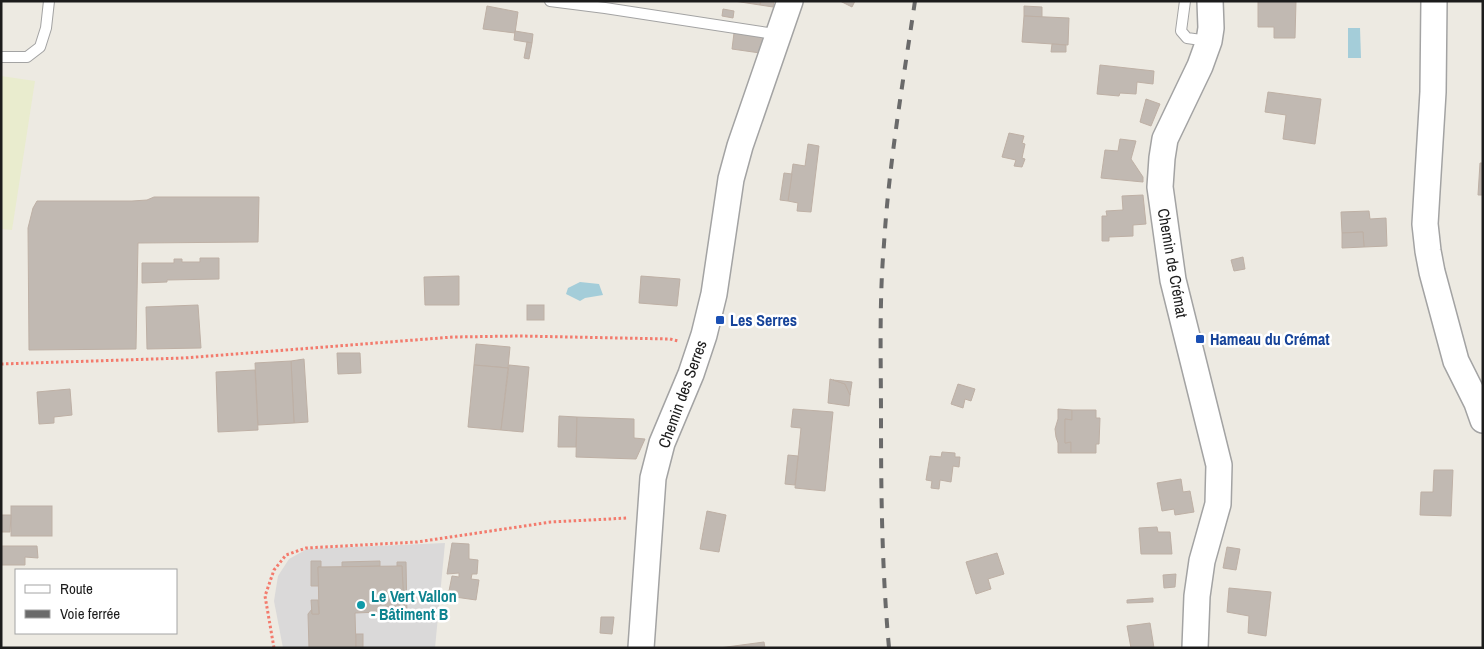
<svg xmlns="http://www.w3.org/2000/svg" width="1484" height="649" font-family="'Archivo Narrow',sans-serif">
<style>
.residential{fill:#dad9d9}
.farmland{fill:#e9ecce}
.water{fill:#a4cdd9}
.building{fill:#c1b9b2;stroke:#beb0a5}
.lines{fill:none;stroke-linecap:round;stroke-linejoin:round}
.service-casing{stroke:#a3a3a3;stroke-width:12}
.tertiary-casing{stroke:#a3a3a3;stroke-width:28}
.path{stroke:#f37b6d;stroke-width:3;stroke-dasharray:2.5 2.5;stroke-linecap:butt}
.service{stroke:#fff;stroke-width:10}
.tertiary{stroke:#fff;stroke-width:25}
.rail{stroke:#6a6a6a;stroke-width:4;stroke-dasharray:10 10;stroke-linecap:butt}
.transit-dot{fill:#1a4fb4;stroke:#fff;stroke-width:2}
.culture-dot{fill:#0f9aa8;stroke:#fff;stroke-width:2}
.labels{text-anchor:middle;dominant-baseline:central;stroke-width:5;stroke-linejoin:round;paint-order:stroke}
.street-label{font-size:16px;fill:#1c1c1c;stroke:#fff}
.transit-label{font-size:16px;font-weight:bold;fill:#164399;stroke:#fff;text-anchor:start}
.culture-label{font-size:16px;font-weight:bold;fill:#0d838f;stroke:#fff;text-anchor:start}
</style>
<rect width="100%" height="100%" fill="#edeae2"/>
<path class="residential" d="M445,543l-10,105h-152l-9,-47 4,-25 11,-17 18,-10z"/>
<path class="farmland" d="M1,76l34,5 -23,149 -11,-1z"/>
<g class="water">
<path d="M1348,28h12l1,30h-13z"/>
<path d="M580,282l19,2 4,11 -18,3 -5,3 -14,-7 2,-6z"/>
</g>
<g class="building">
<path d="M734,1h27l-1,4z"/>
<path d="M761,1h13l-1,6 -13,-2z"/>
<path d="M840,1h15l-3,6z"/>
<path d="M1258,1h38l-1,37h-21v-11h-16z"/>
<path d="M487,6l31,6 -3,21 -32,-4z"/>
<path d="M1024,6l18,1v10l-18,-1z"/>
<path d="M723,9l11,2 -1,7 -11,-2z"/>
<path d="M1024,16l45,2 -1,27 -46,-3z"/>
<path d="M515,31l18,3 -1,9 -18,-3z"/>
<path d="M734,33l30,5 -4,15 -28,-4z"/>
<path d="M527,42l5,1 -3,16 -5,-1z"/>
<path d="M1052,44l14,1v7h-15z"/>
<path d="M1100,65l54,6 -1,13 -16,-2 -1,12 -16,-1 -1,3 -22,-2z"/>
<path d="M1268,92l53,7 -6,45 -32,-5 3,-24 -21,-3z"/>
<path d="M1146,99l14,5 -9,22 -11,-4z"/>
<path d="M1009,133l15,3 -2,7 3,1 -3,14 3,1 -3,8 -8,-1 2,-6 -14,-3z"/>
<path d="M1120,139l16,2 -5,18 12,18v5l-42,-4 4,-28 13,1z"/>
<path d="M808,144l11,2 -8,66 -14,-1 1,-8 -10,-2 5,-37 12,2z"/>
<path d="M1480,163h3v32h-5z"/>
<path d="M784,173l8,1 -4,27 -8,-1z"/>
<path d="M1143,195l3,29 -13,1v11l-24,1v4h-7v-25h5l-1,-5 17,-1 -1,-14z"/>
<path d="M154,197h105l-1,45 -120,1 -2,106 -107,1 -1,-122 5,-20 4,-7h95l15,-1z"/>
<path d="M1369,211l1,8 16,-1 1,28 -23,1 -1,-15 -21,1 -1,-21z"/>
<path d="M1363,232l1,15 -22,1v-15z"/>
<path d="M1243,257l2,12 -11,2 -3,-11z"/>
<path d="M200,258h19v21l-52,1v2l-25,1v-20h32v-4h8v3h18z"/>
<path d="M459,276v29h-34l-1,-28z"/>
<path d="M641,276l39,3 -3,27 -38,-3z"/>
<path d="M198,305l3,43 -54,1 -1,-42z"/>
<rect x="527" y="305" width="17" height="15"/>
<path d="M476,344l34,3 -2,21 -34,-3z"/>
<path d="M337,353h23l1,20 -23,1z"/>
<path d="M304,359l4,63 -14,1 -3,-62z"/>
<path d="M291,361l3,62 -36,2 -3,-62z"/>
<path d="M474,365l34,3 -7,62 -33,-3z"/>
<path d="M509,365l20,2 -6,65 -22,-2z"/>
<path d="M255,370l3,60 -40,2 -2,-60z"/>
<path d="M830,379l15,5 5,11 -1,11 -21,-3z"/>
<path d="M833,380l19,2 -2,13 -5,-11z"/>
<path d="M958,384l17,5 -4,12 -6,-2 -2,9 -12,-4z"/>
<path d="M70,389l2,26 -18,2v6l-15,1 -2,-32z"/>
<path d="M793,409l40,3 -8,79 -30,-3 6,-60 -10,-1z"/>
<path d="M1058,409l14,1v10l-7,-1v24l6,-1v11h-13v-10l-2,-6 -1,-8 3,-10z"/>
<path d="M1072,410h24v8h4l-1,26h-3v9h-25v-11l-6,1v-24l7,1z"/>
<path d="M559,416l18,1 -1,30h-18z"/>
<path d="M577,417l57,2v19l11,1 -9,20 -60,-2z"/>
<path d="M942,452l13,1v4h5l-1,10 -6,-1 -2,16 -11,-2 -1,9 -8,-1 1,-7 -6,-1 4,-24 11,1z"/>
<path d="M788,455l10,1 -3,29 -10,-1z"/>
<path d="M1434,470h19l-2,46 -31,-1 1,-23h12z"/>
<path d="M1181,479l2,13 7,-1 4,21 -19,3 -1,-6 -12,2 -5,-28z"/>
<rect x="11" y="506" width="41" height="30"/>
<path d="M707,511l19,4 -7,37 -19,-3z"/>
<path d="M1,515h10l-1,17h-9z"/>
<path d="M1157,527l1,5h12l2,22h-31l-2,-26z"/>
<path d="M452,543l17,1v15l9,1 -1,14h-5l-1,5 8,1 -3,20 -28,-4 4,-20 7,1v-4l-12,1z"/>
<path d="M1,546h36l1,12 -13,-1v8h-24z"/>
<path d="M1227,547l13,2 -4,21 -13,-2z"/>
<path d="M997,553l7,21 -16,5 3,10 -15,5 -10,-32z"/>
<path d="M311,561h10v6h-3l1,19h-8z"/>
<path d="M380,561v5l-38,1v-5z"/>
<path d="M397,562h9l1,53 -9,1v-5h6l-2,-45h-5z"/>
<path d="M402,566l2,45 -49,2 1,35h-47l-1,-34 4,-5v5h7l-1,-47z"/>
<path d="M1176,574l-1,13 -11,1 -1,-13z"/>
<path d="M1229,588l42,4 -5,44 -18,-3 1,-17 -22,-4z"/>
<path d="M1153,598v4l-26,1v-3z"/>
<path d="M311,600h7l1,14h-7z"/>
<path d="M601,617h13l-2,17 -12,-1z"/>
<path d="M1150,623l4,25h-23l-4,-22z"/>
<rect x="356" y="634" width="7" height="14"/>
<path d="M764,642l1,6h-46z"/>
</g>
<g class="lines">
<defs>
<g id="service">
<path d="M550,1l55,7 163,25 10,2"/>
<path d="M1185,1l-4,30 6,7 21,3"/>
<path d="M1,57h26l13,-10 6,-19 3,-27"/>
</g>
<g id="tertiary">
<path d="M1434,1l-1,91 -8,132 3,27 4,21 24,89 21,42 6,17"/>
<path d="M641,648l12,-170 9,-35 29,-69 13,-39 10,-41 17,-115 9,-33 50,-145"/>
<path d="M1195,648l2,-52 5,-35 16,-57 1,-39 -46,-185 -13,-93 2,-29 3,-19 35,-73 9,-25 2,-13 -1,-27"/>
</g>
</defs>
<use href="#service" class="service-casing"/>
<use href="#tertiary" class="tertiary-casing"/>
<g class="path">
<path d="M1,364l183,-6 269,-21 66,-1 151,3 8,2"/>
<path d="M274,648l-9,-52 9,-26 12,-15 20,-7 111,-6 134,-20 77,-4"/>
</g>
<use href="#service" class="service"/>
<use href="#tertiary" class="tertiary"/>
<path class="rail" d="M889,648c-7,-77 -8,-153 -8,-230 0,-58 -2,-116 3,-174 5,-81 19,-162 31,-243"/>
</g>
<g class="transit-dot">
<rect x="715" y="315" width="10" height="10" rx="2.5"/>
<rect x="1195" y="334" width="10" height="10" rx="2.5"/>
</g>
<circle class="culture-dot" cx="361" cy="605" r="5"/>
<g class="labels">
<g class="street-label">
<text transform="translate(1173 263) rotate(80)">Chemin de Crémat</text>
<text transform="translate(682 394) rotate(-70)">Chemin des Serres</text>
</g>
<g class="transit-label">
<text x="730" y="320">Les Serres</text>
<text x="1210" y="339">Hameau du Crémat</text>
</g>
<g class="culture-label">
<text x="371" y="596">Le Vert Vallon<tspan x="371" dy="18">- Bâtiment B</tspan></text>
</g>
</g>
<rect width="1484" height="649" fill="none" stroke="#1c1c1c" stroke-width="5"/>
<rect x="15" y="569" width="162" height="65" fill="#ffffff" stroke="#a4a4a4"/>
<rect x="25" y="585" width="25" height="8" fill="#ffffff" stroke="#a4a4a4"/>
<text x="60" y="594" font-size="15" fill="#1c1c1c">Route</text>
<rect x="25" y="610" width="25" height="8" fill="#6a6a6a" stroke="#a4a4a4"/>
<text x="60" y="619" font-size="15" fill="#1c1c1c">Voie ferrée</text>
</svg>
